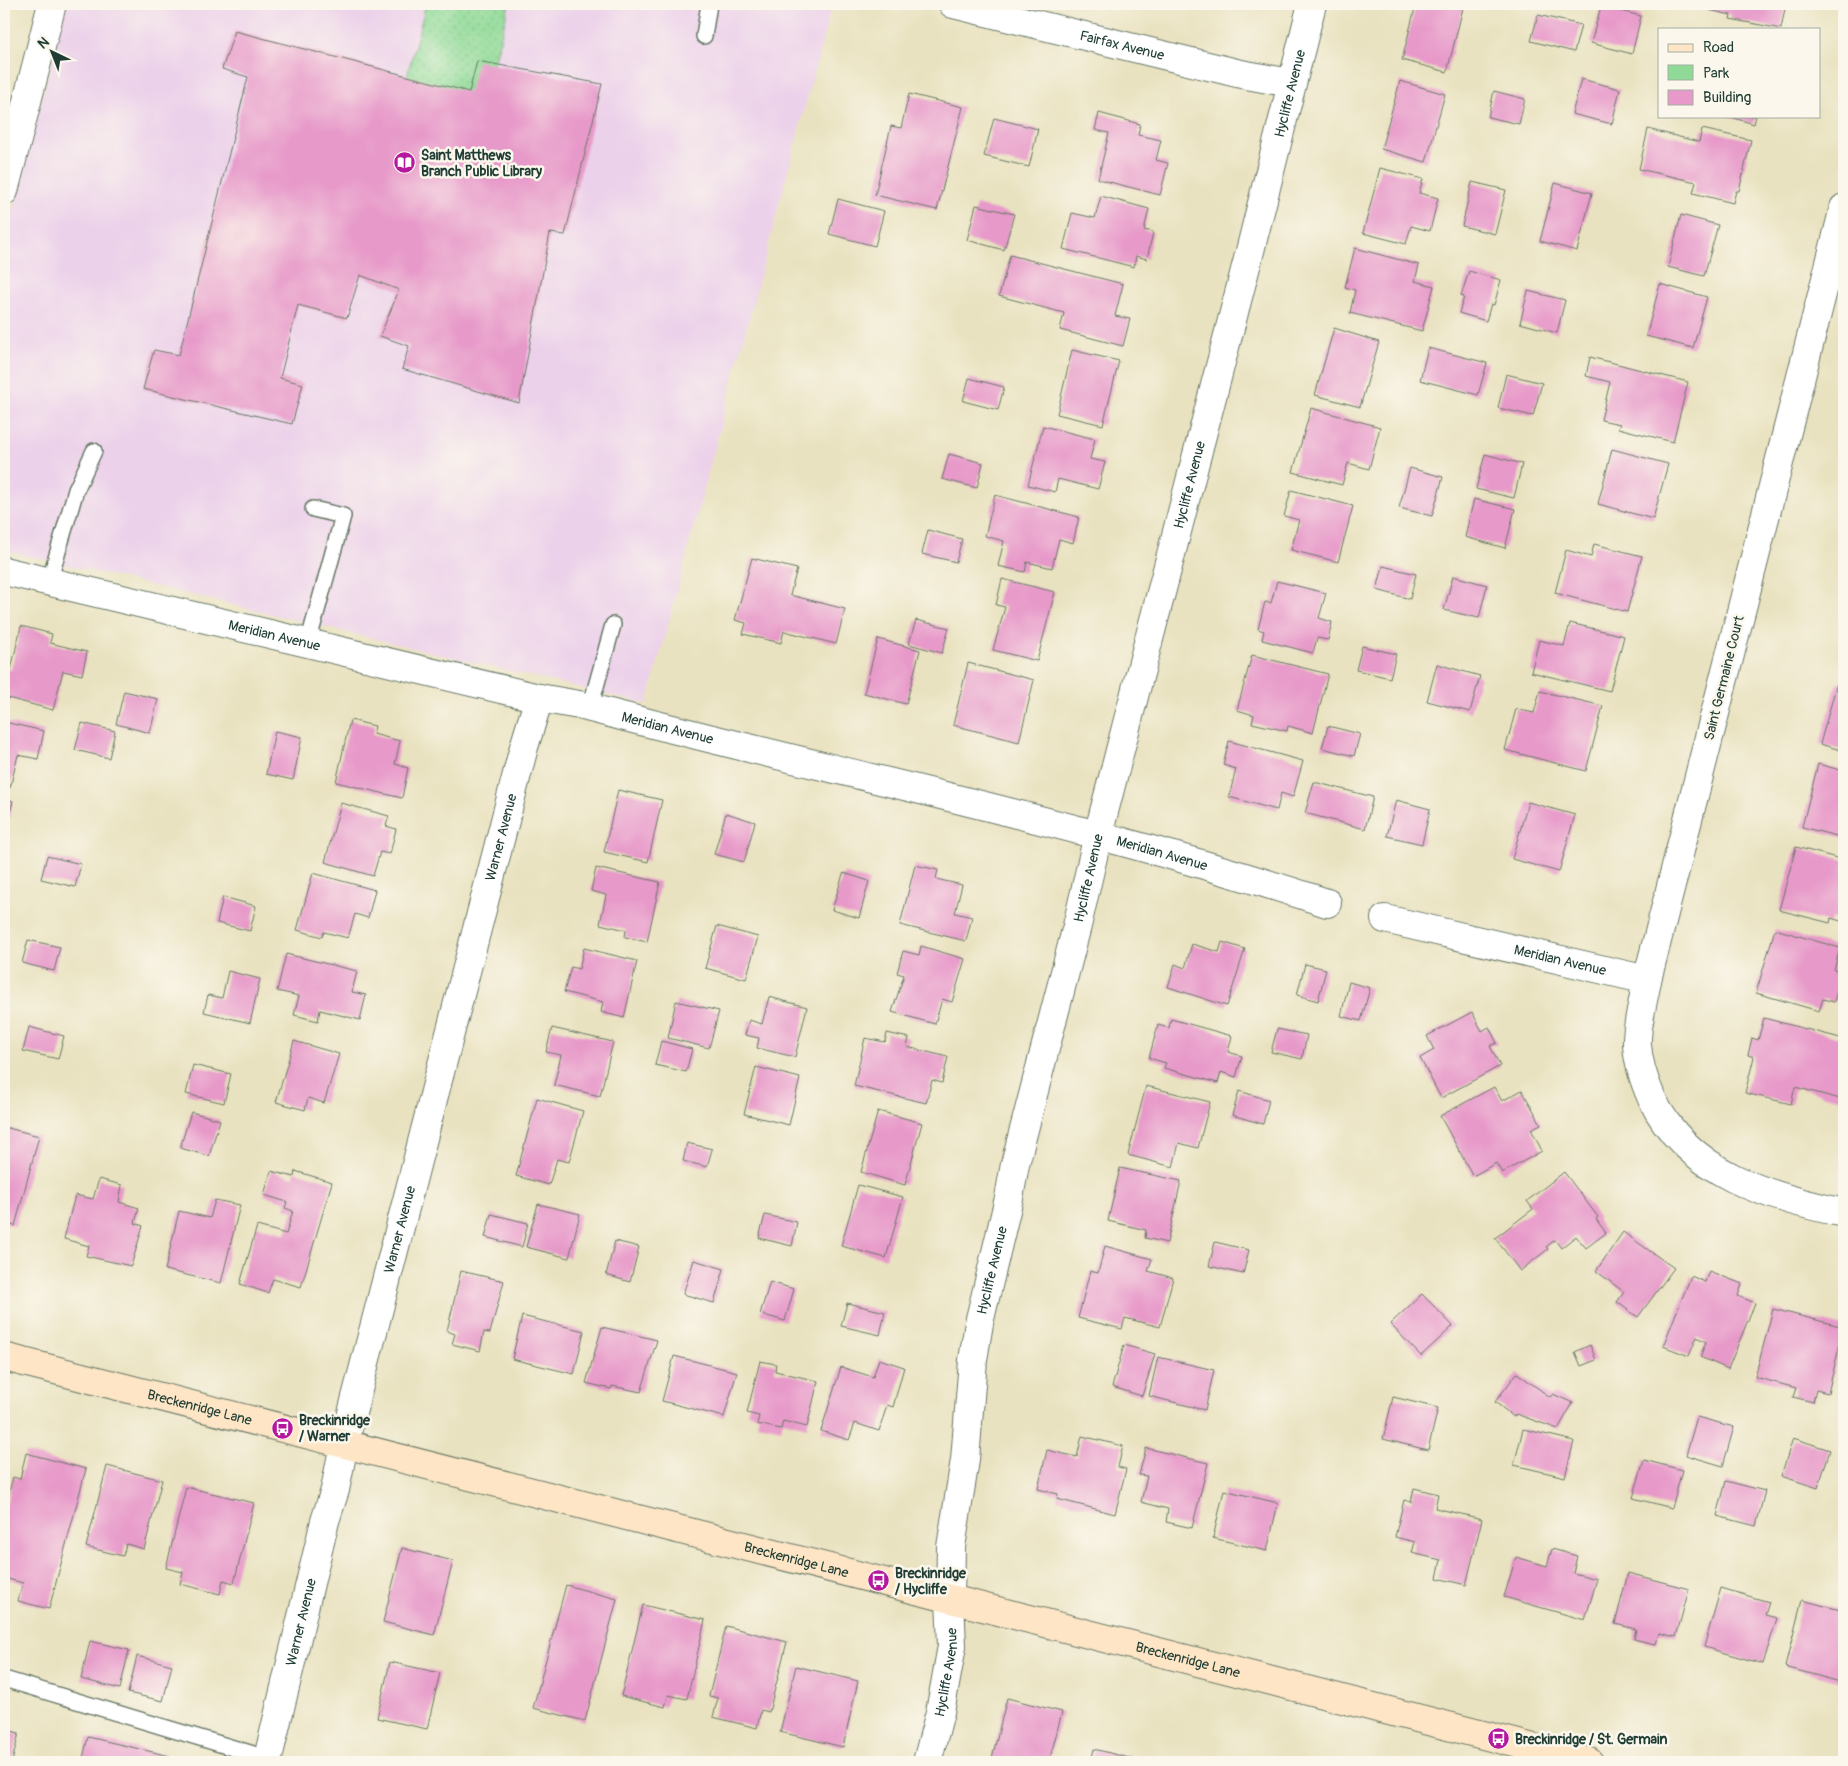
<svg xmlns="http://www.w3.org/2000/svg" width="1848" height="1766" font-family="Pangolin,sans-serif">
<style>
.built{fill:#ecd1ea}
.green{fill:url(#green-dots);stroke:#578c66}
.building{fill:#e799c9}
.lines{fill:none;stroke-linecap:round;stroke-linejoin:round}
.lane-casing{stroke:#667765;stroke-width:18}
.street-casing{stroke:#667765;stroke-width:30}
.secondary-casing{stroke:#667765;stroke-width:30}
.lane{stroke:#fff;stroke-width:15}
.street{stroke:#fff;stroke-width:28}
.secondary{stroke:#fde5c5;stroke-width:28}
.labels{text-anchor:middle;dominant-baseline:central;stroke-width:5;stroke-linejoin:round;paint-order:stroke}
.street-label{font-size:14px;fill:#1f3d34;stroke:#fbf7ec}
.poi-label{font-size:14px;font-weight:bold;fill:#1f3d34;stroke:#fbf7ec;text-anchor:start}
</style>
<defs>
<pattern id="green-dots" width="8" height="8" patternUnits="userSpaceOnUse" patternTransform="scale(1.25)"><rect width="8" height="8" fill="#8fda97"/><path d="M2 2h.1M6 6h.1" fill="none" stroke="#7bbc83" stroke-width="1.8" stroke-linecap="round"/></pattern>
</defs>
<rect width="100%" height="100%" fill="#fbf7ec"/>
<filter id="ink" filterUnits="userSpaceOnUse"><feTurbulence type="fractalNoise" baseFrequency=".02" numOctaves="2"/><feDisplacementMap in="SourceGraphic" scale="10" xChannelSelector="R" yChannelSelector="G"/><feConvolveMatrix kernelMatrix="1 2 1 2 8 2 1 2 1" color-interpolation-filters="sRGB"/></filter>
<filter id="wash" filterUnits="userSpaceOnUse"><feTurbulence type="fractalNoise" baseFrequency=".0096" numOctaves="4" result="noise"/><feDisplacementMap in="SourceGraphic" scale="20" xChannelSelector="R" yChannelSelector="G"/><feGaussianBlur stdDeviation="1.12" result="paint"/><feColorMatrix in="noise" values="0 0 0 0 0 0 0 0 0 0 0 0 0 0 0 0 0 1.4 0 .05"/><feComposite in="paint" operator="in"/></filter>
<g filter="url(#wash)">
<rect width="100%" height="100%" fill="#e9e2c0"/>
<path class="built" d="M66,4h766l-185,700 -643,-154v-303z"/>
<path class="green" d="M426,4h83l-24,96 -79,-20z"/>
<g id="blocks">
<g class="building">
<path d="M1416,4h29l18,4 -16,64 -45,-12z"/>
<path d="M1710,4h76l-5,25 -51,-10 1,-4 -22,-5z"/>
<path d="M1601,6l40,10 -9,38 -41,-11z"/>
<path d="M1538,15l43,10 -7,27 -43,-11z"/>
<path d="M235,31l234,61 8,-31 125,23 -37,151 -15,-2 -31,170 -117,-34 7,-23 -29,-10 19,-46 -39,-15 -13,43 -49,-13 -18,73 23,6 -11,40 -149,-35 11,-39 25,5 69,-278 -26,-8z"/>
<path d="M1581,79l39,10 -8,35 -40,-10z"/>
<path d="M1400,81l45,13 -19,68 -45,-13z"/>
<path d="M1494,91l31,8 -6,25 -31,-7z"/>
<path d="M909,94l54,13 -26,103 -62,-15 16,-69 10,2z"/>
<path d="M1099,113l41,11 -2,11 23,5 -5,20 12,3 -8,32 -62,-16 11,-46 -14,-3z"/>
<path d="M1727,116h29l-2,8z"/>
<path d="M994,118l44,11 -9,38 -45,-11z"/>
<path d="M1648,129l51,13 3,-13 49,11 -12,51h-3l-3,12 -40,-10 3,-11 -57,-13z"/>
<path d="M1380,168l43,11 -4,14 19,5 -8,33 -19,-5 -5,18 -43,-11z"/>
<path d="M1472,182l34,8 -11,44 -33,-8z"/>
<path d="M1555,183l37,10 -15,58 -37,-10z"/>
<path d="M1101,196l48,13 -5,21 9,2 -6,27 -11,-3 -2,11 -71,-18 9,-36 23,5z"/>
<path d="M838,199l46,12 -9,35 -46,-12z"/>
<path d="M976,205l38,9 -10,36 -37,-10z"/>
<path d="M1681,215l37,10 -14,51 -36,-9z"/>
<path d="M1355,248l64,17 -4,16 19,5 -12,45 -72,-18 5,-23 -10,-3z"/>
<path d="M1010,255l113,29 -8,32 15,3 -7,27 -63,-16 4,-17 -65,-17z"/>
<path d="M1469,271l32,9 -7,25 -3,-1 -5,17 -27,-8 5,-16 -3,-1z"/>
<path d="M1660,284l47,13 -14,51 -47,-12z"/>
<path d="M1528,291l37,9 -8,33 -37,-10z"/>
<path d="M1334,328l45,14 -19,65 -45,-12z"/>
<path d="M1428,348l59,15 -9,32 -58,-15z"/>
<path d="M1072,350l47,11 -16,64 -46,-11z"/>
<path d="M1590,357l98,25 -15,60 -55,-14 2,-4 -19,-4 9,-38 -24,-6z"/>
<path d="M1506,374l36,9 -9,33 -35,-8z"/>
<path d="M969,378l35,9 -6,23 -35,-9z"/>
<path d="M1311,408l69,19 -11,42 -21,-6 -6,22 -49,-13z"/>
<path d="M1043,426l52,13 -5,20 15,3 -7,27 -40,-10 -3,13 -27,-7z"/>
<path d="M1612,449l56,15 -15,55 -55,-15z"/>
<path d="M949,454l34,9 -6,25 -35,-9z"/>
<path d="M1485,454l37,10 -8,34 -38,-9z"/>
<path d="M1410,468l33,9 -11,39 -33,-8z"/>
<path d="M1291,490l62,16 -15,56 -47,-12 8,-30 -15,-4z"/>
<path d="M995,495l84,22 -6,26 -14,-4 -7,29 -25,-6 -2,10 -27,-6 6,-25 -19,-5z"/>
<path d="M1474,499l41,10 -10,39 -40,-11z"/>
<path d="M928,530l34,9 -6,23 -34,-8z"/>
<path d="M1594,544l48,12 -15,56 -72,-19 11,-43 25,7z"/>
<path d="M752,558l45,11 -7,26 55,14 -9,35 -52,-13 -3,12 -38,-9 3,-11 -11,-3z"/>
<path d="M1383,566l33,8 -6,25 -33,-9z"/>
<path d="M1453,576l34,9 -8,33 -35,-8z"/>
<path d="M1002,579l53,13 -18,69 -44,-11 12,-43 -9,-2z"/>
<path d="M1277,581l49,12 -7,25 13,4 -4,18 -11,-2 -4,15 -51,-13 2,-9 -6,-2 7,-27 6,1z"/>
<path d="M916,620l33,8 -7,25 -33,-9z"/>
<path d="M1570,623l54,13 -14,55 -79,-19 8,-32 25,6z"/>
<path d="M21,626l31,8 -2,9 37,9 -5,23 -19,-4 -10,39 -49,-13v-29l7,2z"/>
<path d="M878,639l42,11 -14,54 -42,-11z"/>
<path d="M1362,646l34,8 -6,24 -34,-8z"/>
<path d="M1252,655l76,19 -15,59 -25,-7 -1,5 -35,-8 2,-8 -17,-5z"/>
<path d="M968,663l66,17 -15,62 -66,-17z"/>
<path d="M1437,664l43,12 -10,36 -43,-11z"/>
<path d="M1837,683l7,2v66l-24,-7z"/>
<path d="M124,691l34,8 -8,34 -34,-9z"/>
<path d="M1540,691l63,15 -17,65 -81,-21 11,-41 18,4z"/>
<path d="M350,720l25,6 -2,8 27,7 -5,23 13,4 -6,30 -66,-16z"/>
<path d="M4,722l40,9 -6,28 -20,-4 -8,33 -6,-1z"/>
<path d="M82,723l33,8 -6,27 -34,-8z"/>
<path d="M1328,726l32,8 -6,22 -32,-8z"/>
<path d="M275,731l27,6 -9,43 -27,-6z"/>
<path d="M1229,741l74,20 -10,36 -12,-4 -4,17 -48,-13 7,-28 -13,-4z"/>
<path d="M1818,764l26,7v67l-42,-11z"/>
<path d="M1314,782l59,15 -8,32 -60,-16z"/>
<path d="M618,790l44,10 -14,62 -44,-10z"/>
<path d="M4,799l9,2 -9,37z"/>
<path d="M1396,800l34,9 -8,35 -35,-8z"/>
<path d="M1528,802l47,13 -16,57 -47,-13z"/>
<path d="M341,803l48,13 -3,10 10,3 -6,25 -10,-2 -7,24 -48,-14z"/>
<path d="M726,813l29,9 -11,40 -30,-8z"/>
<path d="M1796,847l48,13v62l-13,-4 -1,5 -51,-13z"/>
<path d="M47,856l34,8 -6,23 -34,-8z"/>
<path d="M915,865l23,5 -2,9 26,6 -7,28 17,4 -6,24 -66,-16z"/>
<path d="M596,868l64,14 -13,60 -22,-5 1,-7 -26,-6 6,-29 -15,-4z"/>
<path d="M313,873l62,17 -7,28 -13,-4 -7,24 -24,-6 -2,5 -25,-7z"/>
<path d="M844,873l25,8 -10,37 -27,-8 11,-36z"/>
<path d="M223,897l33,9 -6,25 -33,-8z"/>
<path d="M717,926l41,11 -12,42 -41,-11z"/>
<path d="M1775,929l65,19 -6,22 8,3 -8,29 -11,-3 -4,12 -63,-18z"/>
<path d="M28,940l32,7 -6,24 -32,-8z"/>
<path d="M1222,942l23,7 -18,57 -59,-19 7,-23 10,4 7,-24 27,8z"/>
<path d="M921,946l44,13 -13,43 -10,-3 -7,25 -43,-12 12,-37 -7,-2 6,-22 16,4z"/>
<path d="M584,948l53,13 -13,57 -23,-6 2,-10 -39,-10 7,-25 8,2z"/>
<path d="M286,954l71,17 -5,21 14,3 -6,25 -40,-10 -2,11 -24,-6 5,-19 -22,-5z"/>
<path d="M1305,964l21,5 -8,32 -21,-6z"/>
<path d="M228,971l32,8 -10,44 -46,-11 4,-17 14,3z"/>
<path d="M1349,982l21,6 -9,33 -20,-5z"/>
<path d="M769,997l38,10 -12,50 -38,-9 2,-10 -14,-3 4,-15 13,4z"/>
<path d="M676,1001l43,10 -10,37 -41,-10z"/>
<path d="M1472,1012l10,19 7,-4 8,16 -7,3 10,20 -59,32 -21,-40 14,-8 -7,-14z"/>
<path d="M1764,1018l80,21v61l-49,-13 -4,17 -46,-11 9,-36 -6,-2 4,-17 6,2z"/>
<path d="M1171,1019l61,17 -4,16 14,4 -6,21 -15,-5 -3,11 -54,-15 2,-5 -17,-5 9,-33 11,3z"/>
<path d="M29,1027l35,9 -6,23 -35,-8z"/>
<path d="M552,1028l61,14 -13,54 -46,-11 7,-30 -15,-3z"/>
<path d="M1277,1029l30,6 -5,24 -31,-7z"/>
<path d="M887,1033l22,5 -2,9 41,10 -6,26 -10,-3 -6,23 -72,-17 11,-48 20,4z"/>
<path d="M294,1041l45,13 -15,49 -16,-5 -3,12 -29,-8z"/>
<path d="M661,1041l31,8 -6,23 -31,-7z"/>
<path d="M193,1065l38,9 -7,29 -38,-9z"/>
<path d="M756,1067l44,11 -11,47 -45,-11z"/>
<path d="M1146,1086l64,16 -12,46 -19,-5 -6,24 -45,-12z"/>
<path d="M1494,1087l8,14 20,-11 19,34 -10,5 11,22 -40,22 -6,-10 -23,13 -33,-60z"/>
<path d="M1239,1091l30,9 -6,24 -31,-9z"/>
<path d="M537,1098l46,13 -14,51 -12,-3 -8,26 -33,-9z"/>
<path d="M878,1111l44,12 -17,62 -44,-13z"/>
<path d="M191,1112l29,8 -11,36 -29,-8z"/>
<path d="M4,1127l35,9 -24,90 -11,-3z"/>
<path d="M687,1143l25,6 -5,18 -24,-6z"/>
<path d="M1120,1168l61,13 -14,62 -22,-5 1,-8 -38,-9z"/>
<path d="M271,1171l23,6 1,-6 37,11 -31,105 -28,-8 -5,14 -28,-9 17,-58 29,8 7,-23 -8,-3 2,-6 -23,-7z"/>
<path d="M1564,1172l34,45 -2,2 10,14 -20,15 -10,-12 -15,12 -6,-8 -9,7 2,2 -28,22 -25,-33 38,-29 -6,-8z"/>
<path d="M99,1179l23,6 -3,17 20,6 -4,15 8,3 -12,40 -45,-10 3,-10 -25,-7 11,-44 18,4z"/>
<path d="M858,1185l45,12 -17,61 -45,-12z"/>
<path d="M215,1200l25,5 -19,78 -56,-13 14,-59 31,7z"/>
<path d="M538,1204l42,10 -11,44 -43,-11z"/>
<path d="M491,1214l37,9 -6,24 -37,-10z"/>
<path d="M765,1215l32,7 -5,24 -33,-8z"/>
<path d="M1623,1232l51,36 -36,49 -21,-15 7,-10 -28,-21z"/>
<path d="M615,1241l24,6 -9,35 -24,-7z"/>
<path d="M1215,1242l34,8 -6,24 -34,-8z"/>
<path d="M1105,1246l47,13 -4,12 25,7 -13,49 -35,-9 -3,11 -44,-11 12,-47 8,2z"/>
<path d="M694,1260l30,9 -10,34 -31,-9z"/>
<path d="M461,1271l43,10 -14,52 -6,-1 -4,19 -28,-7 3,-10 -8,-3z"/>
<path d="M1709,1271l33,13 -4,12 17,7 -27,66 -28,-12 6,-15 -9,-5 -8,19 -26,-10 28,-70 14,6z"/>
<path d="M770,1282l24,7 -9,32 -25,-7z"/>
<path d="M1422,1294l31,32 -32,30 -31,-32z"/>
<path d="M847,1303l38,9 -5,23 -39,-9z"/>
<path d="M1773,1309l71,18 -16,66 -12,-3 -3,12 -20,-5 3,-9 -41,-11z"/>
<path d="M522,1316l62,15 -10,43 -62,-15z"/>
<path d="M602,1327l55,13 -16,52 -29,-6 -1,3 -25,-6z"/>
<path d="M1124,1345l31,9 -13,42 -30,-9z"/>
<path d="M1590,1345l6,15 -15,6 -6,-14z"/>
<path d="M674,1356l63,16 -13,45 -62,-16z"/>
<path d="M1158,1357l56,13 -9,40 -56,-14z"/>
<path d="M879,1359l25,8 -11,40 -6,-2 -8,26 -24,-8 -6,17 -28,-9 20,-64 32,10z"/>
<path d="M760,1361l16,3 -1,7 43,10 -11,46 -24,-6 -2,8 -24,-5 2,-8 -12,-3z"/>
<path d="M1517,1373l33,24 3,-3 20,9 -15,26 -42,-15 -2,3 -19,-15z"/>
<path d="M1393,1397l45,11 -10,42 -45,-11z"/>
<path d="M1697,1417l37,10 -11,39 -37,-11z"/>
<path d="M1523,1429l51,12 -9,36 -51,-12z"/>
<path d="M1082,1436l41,10 -5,21 8,2 -11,45 -58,-15 1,-5 -20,-5 9,-39 30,7z"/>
<path d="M1793,1438l37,12 -12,38 -37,-12z"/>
<path d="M1146,1448l62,15 -16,65 -26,-6 2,-13 -27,-7 6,-26 -8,-1z"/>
<path d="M26,1453l60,16 -37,140 -31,-8 5,-18 -19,-5v-65l9,-36 7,2z"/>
<path d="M1644,1460l38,10 -10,38 -39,-10z"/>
<path d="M107,1466l55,14 -18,69 -18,-5 -3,12 -37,-9z"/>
<path d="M1726,1481l39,10 -9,35 -39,-10z"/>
<path d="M186,1487l68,16 -20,80 -11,-3 -3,14 -40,-10 3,-12 -17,-4z"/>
<path d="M1414,1488l24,6 -3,14 47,11 -16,66 -29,-7 4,-18 -29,-7 3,-11 -20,-5 9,-37 7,2z"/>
<path d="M1224,1490l54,13 -11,48 -54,-13z"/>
<path d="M402,1548l51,13 -19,74 -51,-13z"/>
<path d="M1552,1549l25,7 -4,17 24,6 -12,41 -81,-23 12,-40 31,9z"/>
<path d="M1628,1573l61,16 -13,48 -17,-4 -3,11 -6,-1 -16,-4 2,-10 -21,-5z"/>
<path d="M566,1585l51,14 -32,122 -52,-13z"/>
<path d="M1721,1588l48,14 -4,13 12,3 -14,46 -59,-17z"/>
<path d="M1802,1600l42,11v72l-59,-16z"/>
<path d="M643,1605l62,15 -18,79 -19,-4 -3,12 -44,-11z"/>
<path d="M726,1626l61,16 -18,70 -8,-2 -4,18 -44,-11 5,-19 -9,-2z"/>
<path d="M90,1641l39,9 -9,39 -39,-10z"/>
<path d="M137,1656l35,9 -9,36 -35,-8z"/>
<path d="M390,1662l50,11 -13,56 -50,-11z"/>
<path d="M796,1666l62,15 -15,66 -63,-15z"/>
<path d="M1007,1698l55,14 -13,50h-58z"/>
<path d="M4,1729l15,4 -7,29h-8z"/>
<path d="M88,1737l82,19 -1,6h-87z"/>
<path d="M1094,1749l51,13h-54z"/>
</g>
</g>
</g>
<g filter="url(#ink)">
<use href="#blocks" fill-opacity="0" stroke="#667765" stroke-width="1"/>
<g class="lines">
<defs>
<g id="lane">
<path d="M704,36l5,-32"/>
<path d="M49,582l27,-92 18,-39"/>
<path d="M308,643l35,-127 -30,-7"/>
<path d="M590,708l23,-83"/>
<path d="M4,1679l269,81"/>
</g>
<g id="street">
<path id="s1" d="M953,4l288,70 50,9"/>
<path d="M4,191l48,-187"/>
<path d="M1844,208l-197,772c-3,19 -11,46 -10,64 1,20 7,37 15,55 36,75 117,98 192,114"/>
<path id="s2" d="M4,571l535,127 40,7c249,66 503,117 748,198"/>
<path id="s3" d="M1385,919l262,61"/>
<path id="s4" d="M267,1762l58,-241 10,-31 9,-46 180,-697 15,-49"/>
<path id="s5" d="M927,1762l13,-50 12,-66 -2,-47 1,-52 14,-87 8,-100 6,-37 30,-125 6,-34 62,-238 21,-91 152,-584 62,-247"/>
</g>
<g id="secondary">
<path id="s6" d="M4,1357l1585,405"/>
</g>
</defs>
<use href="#lane" class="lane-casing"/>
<use href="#street" class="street-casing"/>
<use href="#secondary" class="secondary-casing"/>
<use href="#lane" class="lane"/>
<use href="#street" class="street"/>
<use href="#secondary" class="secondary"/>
</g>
</g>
<defs>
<symbol id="library-disc" viewBox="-11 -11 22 22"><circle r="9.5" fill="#b5179e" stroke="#fbf7ec"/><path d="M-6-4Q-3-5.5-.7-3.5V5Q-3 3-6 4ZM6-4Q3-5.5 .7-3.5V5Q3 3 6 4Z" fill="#fff"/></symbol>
<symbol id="bus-disc" viewBox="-11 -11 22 22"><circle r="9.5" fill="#b5179e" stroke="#fbf7ec"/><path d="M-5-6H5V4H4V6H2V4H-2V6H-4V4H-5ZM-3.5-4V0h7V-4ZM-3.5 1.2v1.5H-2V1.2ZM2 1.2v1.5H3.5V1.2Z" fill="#fff"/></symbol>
</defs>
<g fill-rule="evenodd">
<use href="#library-disc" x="392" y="150" width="25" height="25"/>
<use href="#bus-disc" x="270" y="1416" width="25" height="25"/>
<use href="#bus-disc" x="866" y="1568" width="25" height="25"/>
<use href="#bus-disc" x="1486" y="1726" width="25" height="25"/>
</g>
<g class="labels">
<g class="street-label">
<text stroke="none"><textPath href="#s1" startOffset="174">Fairfax Avenue</textPath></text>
<text stroke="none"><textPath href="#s5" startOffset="1712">Hycliffe Avenue</textPath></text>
<text stroke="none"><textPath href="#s5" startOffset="1308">Hycliffe Avenue</textPath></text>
<text stroke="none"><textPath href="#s2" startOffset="278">Meridian Avenue</textPath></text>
<text transform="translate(1724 678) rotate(-76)">Saint Germaine Court</text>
<text stroke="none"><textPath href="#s2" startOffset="682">Meridian Avenue</textPath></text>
<text stroke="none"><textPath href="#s4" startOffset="954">Warner Avenue</textPath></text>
<text stroke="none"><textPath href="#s2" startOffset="1192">Meridian Avenue</textPath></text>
<text stroke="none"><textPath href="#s5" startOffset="902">Hycliffe Avenue</textPath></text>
<text stroke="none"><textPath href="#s3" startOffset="180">Meridian Avenue</textPath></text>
<text stroke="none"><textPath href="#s4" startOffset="549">Warner Avenue</textPath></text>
<text stroke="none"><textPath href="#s5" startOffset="498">Hycliffe Avenue</textPath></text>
<text stroke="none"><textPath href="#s6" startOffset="202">Breckenridge Lane</textPath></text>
<text stroke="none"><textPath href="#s6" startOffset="818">Breckenridge Lane</textPath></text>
<text stroke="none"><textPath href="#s4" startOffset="144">Warner Avenue</textPath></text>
<text stroke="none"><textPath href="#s6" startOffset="1222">Breckenridge Lane</textPath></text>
<text stroke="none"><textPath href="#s5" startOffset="92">Hycliffe Avenue</textPath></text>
</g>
<g class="poi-label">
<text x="421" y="155">Saint Matthews<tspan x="421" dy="16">Branch Public Library</tspan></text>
<text x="299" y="1420">Breckinridge<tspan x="299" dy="16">/ Warner</tspan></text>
<text x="895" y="1573">Breckinridge<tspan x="895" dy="16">/ Hycliffe</tspan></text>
<text x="1515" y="1739">Breckinridge / St. Germain</text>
</g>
</g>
<rect width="1848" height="1766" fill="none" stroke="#fbf7ec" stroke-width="20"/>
<rect x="1658" y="28" width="162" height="90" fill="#fbf7ec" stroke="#a3ada2"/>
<rect x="1668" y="44" width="25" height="8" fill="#fde5c5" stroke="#a3ada2"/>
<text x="1703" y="52" font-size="15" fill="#1f3d34">Road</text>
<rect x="1668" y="65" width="25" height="15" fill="#8fda97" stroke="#a3ada2"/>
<text x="1703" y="78" font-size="15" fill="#1f3d34">Park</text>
<rect x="1668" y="90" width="25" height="15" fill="#e799c9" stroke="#a3ada2"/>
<text x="1703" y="102" font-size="15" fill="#1f3d34">Building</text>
<g transform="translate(52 52) rotate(317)" stroke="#fbf7ec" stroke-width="4" paint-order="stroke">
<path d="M0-4L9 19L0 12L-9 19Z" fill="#1f3d34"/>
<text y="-8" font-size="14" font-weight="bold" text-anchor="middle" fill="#1f3d34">N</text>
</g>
</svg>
